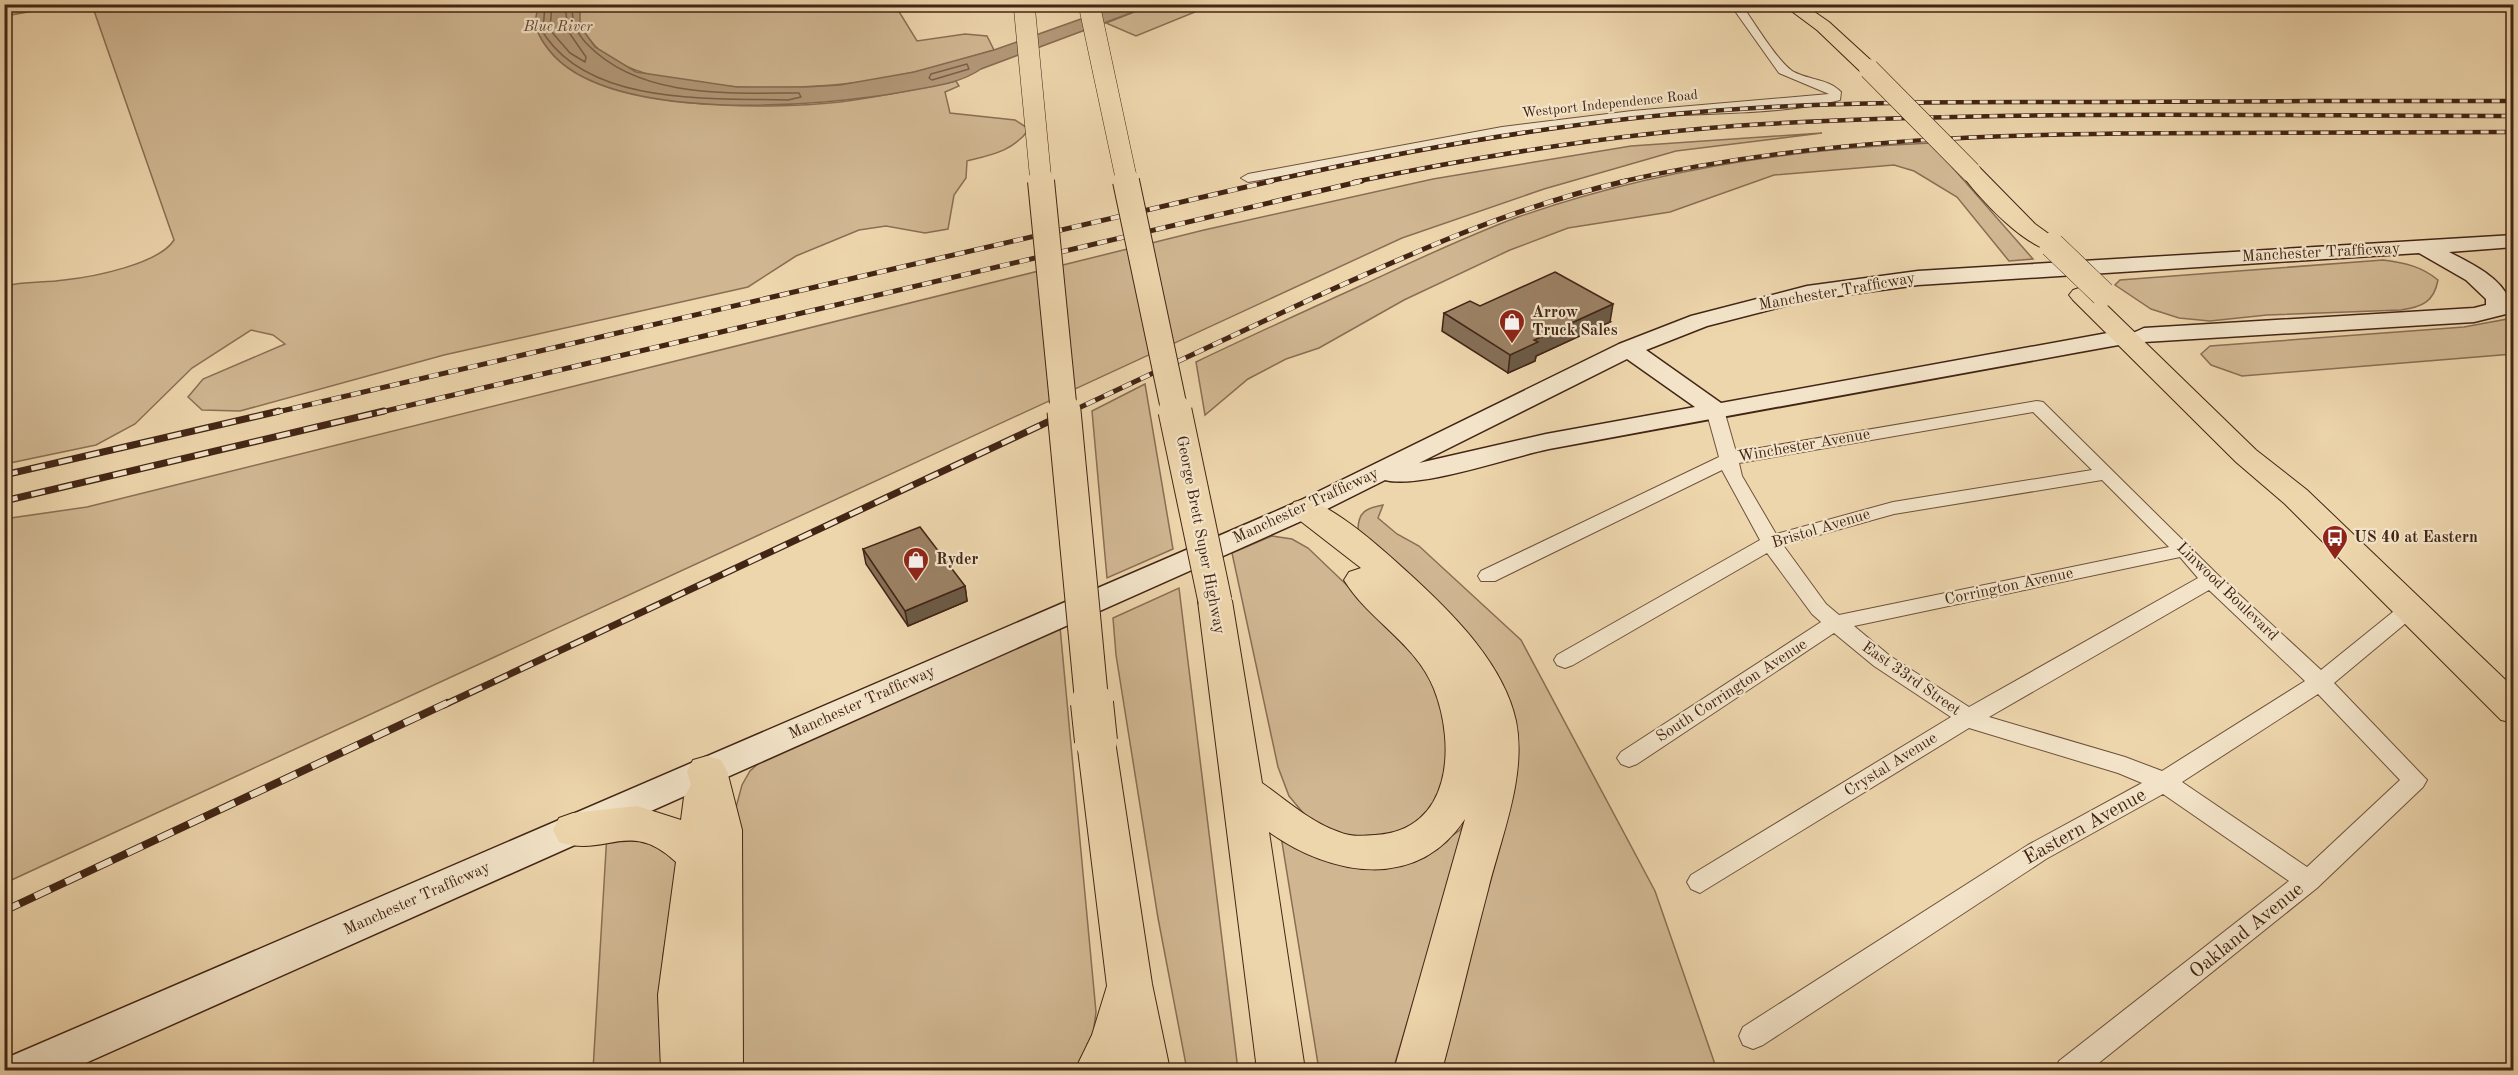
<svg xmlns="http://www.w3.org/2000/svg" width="2518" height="1075" font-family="'Old Standard TT',serif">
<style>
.green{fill:#d0b792;stroke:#8a6e54;stroke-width:1.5}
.water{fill:#b39979;stroke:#866b51;stroke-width:1.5}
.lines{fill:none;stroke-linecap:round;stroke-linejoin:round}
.shore{stroke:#7b5f47;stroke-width:1.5}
.street-casing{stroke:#6e513b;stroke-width:2}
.secondary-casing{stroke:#432515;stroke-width:3}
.primary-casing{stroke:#432515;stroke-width:2}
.highway-casing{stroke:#432515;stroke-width:2}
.street{fill:#f3e4c9;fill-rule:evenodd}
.secondary{fill:#f3e4c9;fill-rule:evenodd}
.primary{fill:#edd5ac;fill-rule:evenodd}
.highway{fill:#edd5ac;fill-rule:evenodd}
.rail-far3-casing{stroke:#432515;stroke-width:4.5}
.rail-far2-casing{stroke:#432515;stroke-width:5}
.rail-far1-casing{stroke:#432515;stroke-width:7}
.rail-casing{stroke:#432515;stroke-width:8}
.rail-far3{stroke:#f3e4c9;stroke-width:3;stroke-dasharray:8;stroke-linecap:butt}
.rail-far2{stroke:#f3e4c9;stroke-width:4;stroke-dasharray:10;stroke-linecap:butt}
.rail-far1{stroke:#f3e4c9;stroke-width:4.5;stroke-dasharray:14;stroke-linecap:butt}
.rail{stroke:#f3e4c9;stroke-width:6;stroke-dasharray:17;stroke-linecap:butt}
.primary-bridge-far1-casing{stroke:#432515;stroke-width:21;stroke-linecap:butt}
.primary-bridge-casing{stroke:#432515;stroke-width:26;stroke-linecap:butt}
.highway-bridge-far3-casing{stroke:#432515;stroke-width:22;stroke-linecap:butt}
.highway-bridge-far2-casing{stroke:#432515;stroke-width:28;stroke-linecap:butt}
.highway-bridge-far1-casing{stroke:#432515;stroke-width:35;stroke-linecap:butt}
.highway-bridge-casing{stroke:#432515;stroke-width:44;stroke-linecap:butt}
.primary-bridge-far1{stroke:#edd5ac;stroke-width:20}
.primary-bridge{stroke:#edd5ac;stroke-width:25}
.highway-bridge-far3{stroke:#edd5ac;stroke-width:21}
.highway-bridge-far2{stroke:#edd5ac;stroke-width:26}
.highway-bridge-far1{stroke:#edd5ac;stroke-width:33}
.highway-bridge{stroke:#edd5ac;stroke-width:42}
.wall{fill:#856f56;stroke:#432515;stroke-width:1.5}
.shaded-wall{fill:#6c5a46;stroke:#432515;stroke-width:1.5}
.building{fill:#9b8164;stroke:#432515;stroke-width:1.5}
.labels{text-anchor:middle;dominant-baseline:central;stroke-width:4.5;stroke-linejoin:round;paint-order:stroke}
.far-street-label{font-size:14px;fill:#432515;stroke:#f3e4c9}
.far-water-label{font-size:15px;font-style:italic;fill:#654833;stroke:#f3e4c9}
.street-label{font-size:16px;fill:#432515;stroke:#f3e4c9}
.poi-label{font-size:16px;font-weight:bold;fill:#432515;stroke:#f3e4c9;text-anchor:start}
.near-street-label{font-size:20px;fill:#432515;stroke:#f3e4c9}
</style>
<rect width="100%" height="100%" fill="#edd5ac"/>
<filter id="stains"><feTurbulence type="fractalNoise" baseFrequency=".00333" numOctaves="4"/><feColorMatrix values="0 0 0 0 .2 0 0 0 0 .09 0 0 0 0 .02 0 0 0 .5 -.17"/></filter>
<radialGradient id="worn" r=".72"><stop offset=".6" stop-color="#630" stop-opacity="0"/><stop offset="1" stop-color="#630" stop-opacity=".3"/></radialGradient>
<g class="green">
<path d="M5,4h61v1l-61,11z"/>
<path d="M580,4l315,1 22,36 48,-7 22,2 7,14c-38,11 -76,23 -114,29 -64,12 -247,20 -289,-38 -8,-10 -17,-23 -11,-37z"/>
<path d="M92,5h448c-8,17 -3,30 9,45 48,62 218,60 291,52 39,-5 78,-13 116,-21l3,5 -14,6 5,21 65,7 14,9c-15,22 -38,26 -62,32l-1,17 -12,17 -6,34 -23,4 -39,-7 -27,4 -63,26 -48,31 -304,68 -204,56 -38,-1 -14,-13 15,-18 82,-35 -12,-9 -22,-5 -59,38 -57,56 -39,21 -91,19v-178c19,-5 40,-3 59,-6 29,-3 95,-16 110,-40z"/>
<path d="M1152,5h60l-76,31 -30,-13z"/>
<path d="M1822,133l-146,18 -132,38 -142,49 -1397,645 -1,-364 83,-12 1117,-277 229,-51 198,-33z"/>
<path d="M1931,143l102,116 -24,2 -52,-64 -43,-26 -20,-6 -120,10 -104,37 -102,16 -58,22 -106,50 -85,48 -33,11 -38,20 -43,36 -9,-53c54,-26 109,-51 164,-76 52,-24 104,-49 158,-69 132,-46 273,-68 413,-74z"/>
<path d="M2383,260c22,3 38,6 55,20 -4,22 -16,27 -37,30l-134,5 -57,6 -31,-3 -28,-9 -36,-24 5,-5z"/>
<path d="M2513,318v36l-271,22 -31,-11 -10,-11 9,-8 254,-19z"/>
<path d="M1145,384l28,165 -66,29 -15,-167z"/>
<path d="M1383,505l-5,13 19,16 22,12 102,94 134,251 62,179h-282l77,-276 -154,-264c0,-18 8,-22 25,-25z"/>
<path d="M1272,536l20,3 16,9 92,88 21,25 23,48 5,57 -18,47 -29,20 -45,6 -38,-13 -15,-12 -15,-18 -11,-29 -46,-214z"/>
<path d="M1179,588l59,482h-51l-29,-152 -42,-263 -3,-37z"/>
<path d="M1060,627l36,385 -6,46 -5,12h-349l-1,-259 7,-26 8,-14 9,-8z"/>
<path d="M1469,815l-76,255h-74l-38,-234 154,12 25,-18z"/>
<path d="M632,831l48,27 -17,97 4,115h-74l14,-237z"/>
</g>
<path class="water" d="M540,5h40v21l15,21 41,25 101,15h69l34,-2 74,-13 80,-22 126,-45h32l-171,64c-22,15 -48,17 -73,22 -85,16 -301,34 -359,-41 -12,-15 -18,-28 -9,-45z"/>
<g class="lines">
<g class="shore">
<path d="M545,4l-2,28 3,5c49,69 166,61 242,63l13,-3 -2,-4c-70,0 -158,6 -211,-48 -11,-11 -18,-24 -15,-41"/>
<path d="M552,4l-2,26 20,23 15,9 1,-5 -18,-26 -3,-27"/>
<path d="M967,64l2,5 -37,11 -3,-2 2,-4z"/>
</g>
<defs>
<g id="street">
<path d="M1730,4h11c12,16 37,59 53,68 15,8 35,7 47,20l-1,8c-68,17 -142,11 -212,19 -128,16 -253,40 -380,63l-7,-4 7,-4 254,-47 130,-16 197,-17 -50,-21z"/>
<path d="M2037,401l6,1 175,173 103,95 83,-67h14l3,5 -3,5 -84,70 93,97 -4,7 -106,101 -227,182h-35l4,-9 230,-180 -126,-87 -117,65 -283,186 -10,4 -10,-4 -4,-9 4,-9 285,-182 114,-62 -24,-10 -149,-45 -269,165 -9,-4 -4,-7 4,-7 260,-158 -77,-51 -40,-33 -197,131 -8,3 -8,-3 -4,-6 4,-6 200,-130 -9,-8 -45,-61 -194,112 -8,3 -8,-3 -3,-5 3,-5 203,-115 -38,-70 -227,111h-14l-3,-5 3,-5 238,-114 -13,-47 3,-4 6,-1 9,5 12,42zM2033,412l59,58 -199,32 -117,32 -34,-58 -3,-13zM2102,480l67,67 -330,68 -13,-11 -43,-59 111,-31zM2180,557l18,21 -229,129 -79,-51 -36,-30zM2209,590l96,91 -143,90 -37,-14 -136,-40zM2318,694l82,86 -93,87 -125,-85z"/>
</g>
<path id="secondary" d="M2514,235v12l-65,5c21,11 50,24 60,47l5,-1v14l-40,10 -330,20 -9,-3 -11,5c-192,35 -384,69 -575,105 -39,8 -129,40 -164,31l-70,35 -1245,555h-65l6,-14 1284,-553 324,-159 72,-28 116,-30 111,-15zM2419,253l47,27 20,19v6l-12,3 -330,20 -11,5 -9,-3 -403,73 -75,-53 61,-24 101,-26 110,-15zM1627,359l68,48 -149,27 -127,29z"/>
<g id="primary">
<path d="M1782,4h21l26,18 47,43 3,4 -3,4h-14l-45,-43z"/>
<path d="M1971,165l8,2 56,57 29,21 -4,5c-28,7 -84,-55 -100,-78l3,-5z"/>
<path d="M2082,287l9,3 165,160 51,40 207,198v35l-13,-3 -216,-216 -49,-42 -163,-162 -4,-5 4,-5z"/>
</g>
<g id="highway">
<path d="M1305,499c32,8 84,56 109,79 41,38 90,87 102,143 11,55 -15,116 -28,169 -16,60 -30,121 -46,180h-48l71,-251c-48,73 -134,57 -196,13l36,238h-48l-59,-469 5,-8 12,-4 12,4 5,8 30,182c24,17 48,39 77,49 11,5 24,4 36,3 77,-4 81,-90 59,-146 -18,-46 -66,-69 -90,-109l5,-8 12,-4 -67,-52 -5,-7 5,-7z"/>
<path d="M1096,726l14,5 5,10 37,243 18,86h-95l17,-35 15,-49 -30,-245 5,-10z"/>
<path d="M707,756l14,4 6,11 15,59 1,240h-82l-3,-75 18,-133c-47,-44 -70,-4 -117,-20l-6,-12 6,-12 14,-5 64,-7 44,14 3,-23 7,-12 -4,-14 6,-11z"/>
</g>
</defs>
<use href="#street" class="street-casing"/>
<use href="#secondary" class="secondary-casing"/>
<use href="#primary" class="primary-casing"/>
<use href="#highway" class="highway-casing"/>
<use href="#street" class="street"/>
<use href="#secondary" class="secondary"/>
<use href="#primary" class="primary"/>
<use href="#highway" class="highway"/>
<defs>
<g id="rail-far3">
<path d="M1266,182c155,-35 313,-63 473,-73 119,-8 239,-7 359,-7 139,-1 277,-1 416,-1"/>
<path d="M1354,182c136,-28 273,-50 411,-58 249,-14 500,-8 749,-8"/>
<path d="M1620,182c195,-45 395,-49 595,-49 99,0 199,-1 299,-1"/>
</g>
<g id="rail-far2">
<path d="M273,413l999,-232"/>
<path d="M377,413l985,-232"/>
<path d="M1068,413c81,-38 162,-76 243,-114 103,-47 205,-93 315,-118"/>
</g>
<g id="rail-far1">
<path d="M4,475l275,-64"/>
<path d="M4,501l380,-90"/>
<path d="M444,705l627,-294"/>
</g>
<path id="rail" d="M4,911l443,-208"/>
</defs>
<use href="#rail-far3" class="rail-far3-casing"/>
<use href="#rail-far2" class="rail-far2-casing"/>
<use href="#rail-far1" class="rail-far1-casing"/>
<use href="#rail" class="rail-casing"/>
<use href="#rail-far3" class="rail-far3"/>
<use href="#rail-far2" class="rail-far2"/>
<use href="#rail-far1" class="rail-far1"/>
<use href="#rail" class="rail"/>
<defs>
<path id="primary-bridge-far1" d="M1869,69l102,103"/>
<path id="primary-bridge" d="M2052,245l51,49"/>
<g id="highway-bridge-far3">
<path d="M1024,4l17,178"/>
<path d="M1089,4l38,178"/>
</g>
<g id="highway-bridge-far2">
<path d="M1041,181l23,232"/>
<path d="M1126,181l49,232"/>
</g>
<g id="highway-bridge-far1">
<path d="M1064,411l28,294"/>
<path d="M1175,411l40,190"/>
</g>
<path id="highway-bridge" d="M1092,703l4,38"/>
</defs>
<use href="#primary-bridge-far1" class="primary-bridge-far1-casing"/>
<use href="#primary-bridge" class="primary-bridge-casing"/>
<use href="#highway-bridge-far3" class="highway-bridge-far3-casing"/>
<use href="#highway-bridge-far2" class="highway-bridge-far2-casing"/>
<use href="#highway-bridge-far1" class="highway-bridge-far1-casing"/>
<use href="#highway-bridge" class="highway-bridge-casing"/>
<use href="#primary-bridge-far1" class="primary-bridge-far1"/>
<use href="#primary-bridge" class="primary-bridge"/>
<use href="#highway-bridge-far3" class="highway-bridge-far3"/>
<use href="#highway-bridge-far2" class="highway-bridge-far2"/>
<use href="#highway-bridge-far1" class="highway-bridge-far1"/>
<use href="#highway-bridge" class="highway-bridge"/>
</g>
<g class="wall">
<path d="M1480,306l130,16 -74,34 -1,5 -27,12 -66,-42 2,-18z"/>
<path d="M863,549l102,37 2,15 -59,25 -42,-62z"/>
</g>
<g class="shaded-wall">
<path d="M1613,304l-3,18 -74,34 -1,5 -27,12 2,-18 24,-15z"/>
<path d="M965,586l2,15 -59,25 -3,-15z"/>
</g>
<g class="building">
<path d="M1555,272l58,32 -79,36 4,2 -28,13 -66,-42 26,-12 10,5z"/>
<path d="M920,527l45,59 -60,25 -42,-62z"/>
</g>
<defs>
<symbol id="shop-pin" viewBox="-11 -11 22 30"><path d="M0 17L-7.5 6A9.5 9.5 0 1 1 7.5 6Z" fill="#8f2418" stroke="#f3e4c9"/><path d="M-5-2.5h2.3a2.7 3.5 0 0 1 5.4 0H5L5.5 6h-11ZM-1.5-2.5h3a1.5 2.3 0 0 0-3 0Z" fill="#fff"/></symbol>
<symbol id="bus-pin" viewBox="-11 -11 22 30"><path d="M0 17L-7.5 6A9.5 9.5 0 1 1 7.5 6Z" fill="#8f2418" stroke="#f3e4c9"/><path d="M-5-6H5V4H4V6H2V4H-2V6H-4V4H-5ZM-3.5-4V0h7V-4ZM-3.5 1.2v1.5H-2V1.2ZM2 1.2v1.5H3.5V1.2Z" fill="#fff"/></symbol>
</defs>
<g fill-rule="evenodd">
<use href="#shop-pin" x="1497" y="307" width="30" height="40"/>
<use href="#bus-pin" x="2320" y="523" width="30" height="40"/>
<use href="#shop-pin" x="901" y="545" width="30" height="40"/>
</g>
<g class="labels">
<g class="far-street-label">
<text transform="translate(1610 104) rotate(-6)">Westport Independence Road</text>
</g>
<g class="far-water-label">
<text x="558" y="27">Blue River</text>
</g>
<g class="street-label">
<text transform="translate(2321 253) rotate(-3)">Manchester Trafficway</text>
<text transform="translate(1837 292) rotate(-10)">Manchester Trafficway</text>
<text transform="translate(1804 446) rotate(-10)">Winchester Avenue</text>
<text transform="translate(1306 506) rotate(-25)">Manchester Trafficway</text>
<text transform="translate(1821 529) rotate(-17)">Bristol Avenue</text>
<text transform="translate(1200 535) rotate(79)">George Brett Super Highway</text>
<text transform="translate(2009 587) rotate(-12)">Corrington Avenue</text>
<text transform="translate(2227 592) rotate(44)">Linwood Boulevard</text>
<text transform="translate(1911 679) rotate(35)">East 33rd Street</text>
<text transform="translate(1732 691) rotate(-33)">South Corrington Avenue</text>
<text transform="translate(862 703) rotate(-24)">Manchester Trafficway</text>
<text transform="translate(1891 765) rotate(-32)">Crystal Avenue</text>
<text transform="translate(417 899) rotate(-24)">Manchester Trafficway</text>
</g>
<g class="poi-label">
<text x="1532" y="313">Arrow<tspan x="1532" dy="18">Truck Sales</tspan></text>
<text x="2354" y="538">US 40 at Eastern</text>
<text x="936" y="560">Ryder</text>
</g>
<g class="near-street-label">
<text transform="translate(2085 827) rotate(-29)">Eastern Avenue</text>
<text transform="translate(2247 931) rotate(-39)">Oakland Avenue</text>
</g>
</g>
<rect width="2518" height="1075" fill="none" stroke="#edd5ac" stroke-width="24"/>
<rect x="6" y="6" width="2506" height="1063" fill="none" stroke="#432515" stroke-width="3"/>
<rect x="12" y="12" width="2494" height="1051" fill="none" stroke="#432515" stroke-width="1.5"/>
<rect width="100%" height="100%" filter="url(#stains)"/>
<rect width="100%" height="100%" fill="url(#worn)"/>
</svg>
